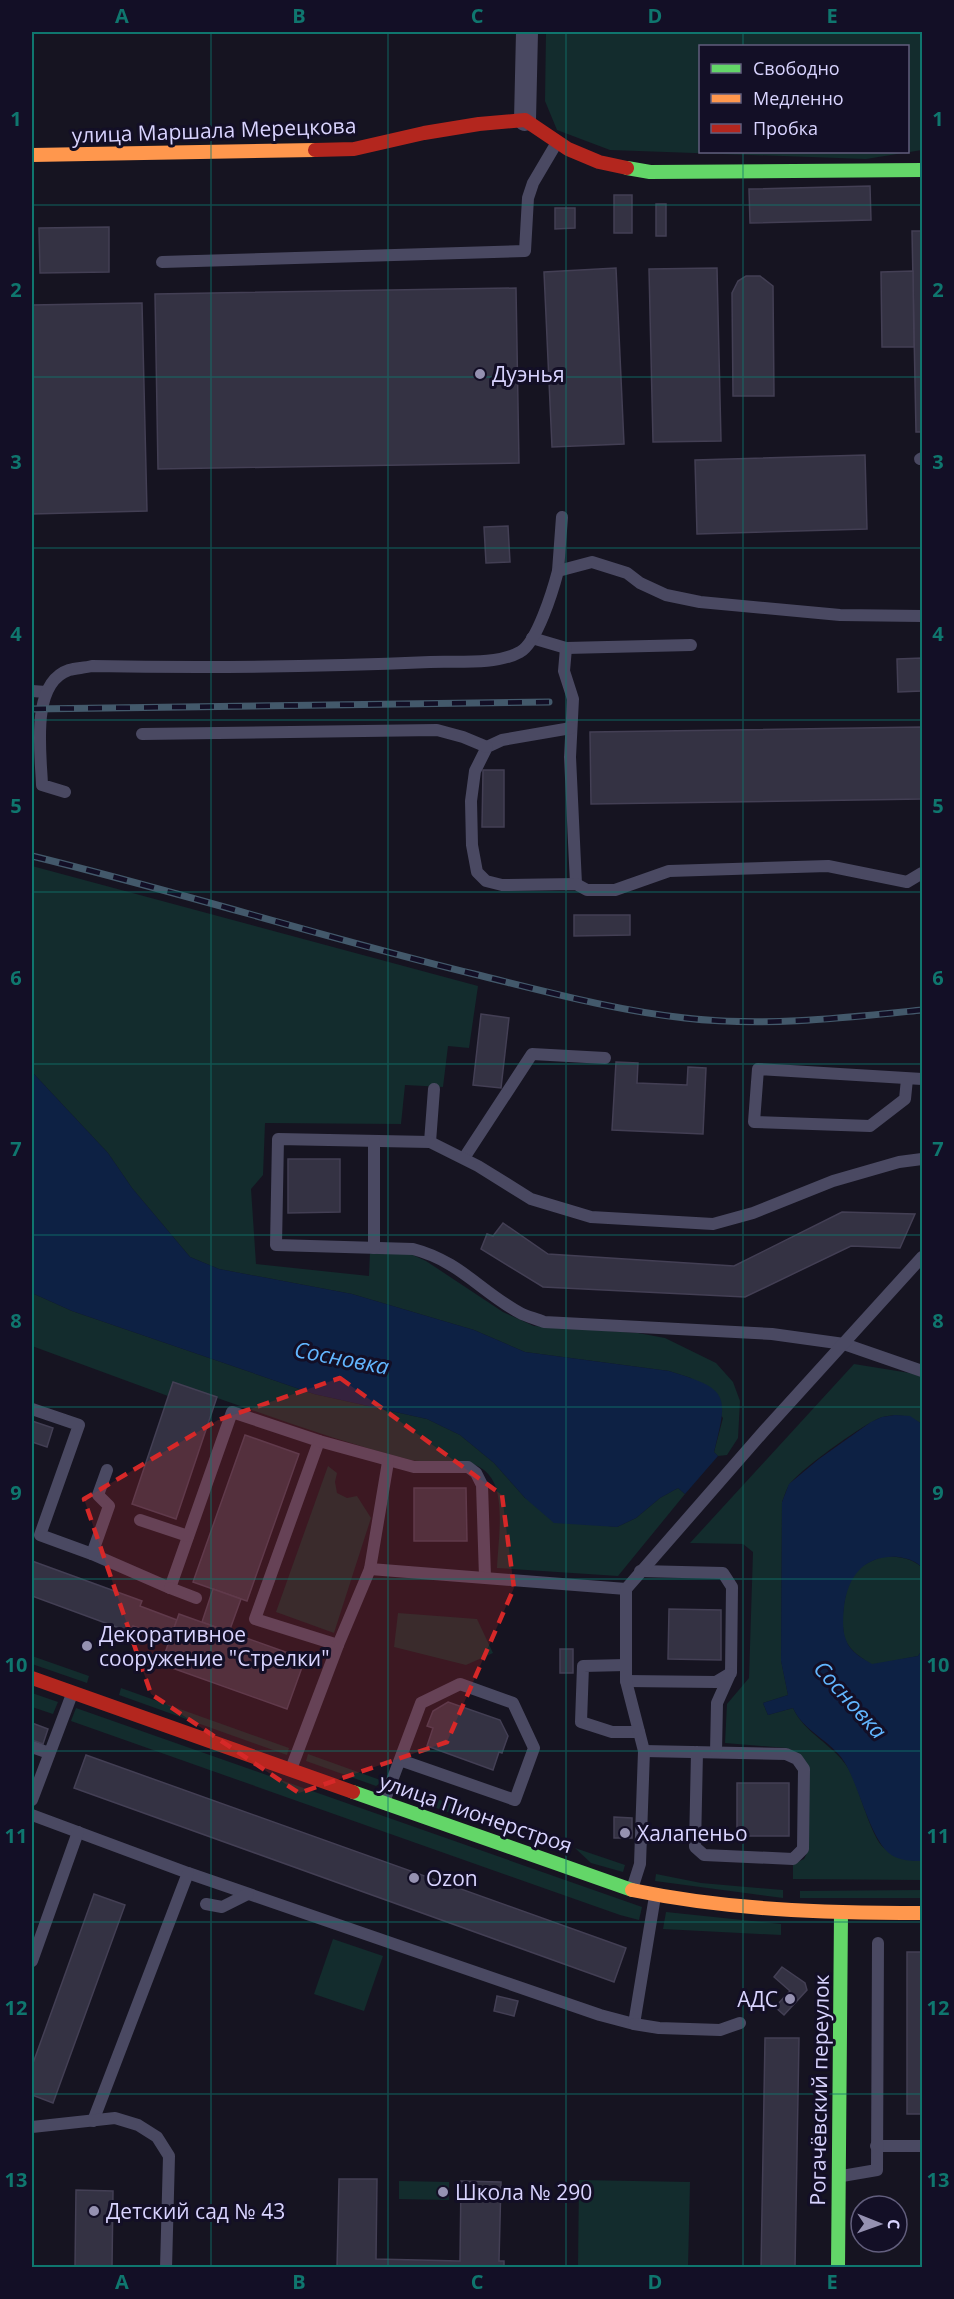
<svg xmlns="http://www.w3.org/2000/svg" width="954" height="2299" font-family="'Open Sans',sans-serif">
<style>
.green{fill:#132c2d;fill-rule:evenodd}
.water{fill:#0d2144}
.building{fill:#343243;stroke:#433f54;stroke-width:1.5}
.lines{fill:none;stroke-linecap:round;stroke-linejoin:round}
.lane{stroke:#4a4962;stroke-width:12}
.street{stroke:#4a4962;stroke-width:22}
.fast{stroke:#63d668;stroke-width:14}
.slow{stroke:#ff974d;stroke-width:14}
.jam{stroke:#b3261e;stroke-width:14}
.rail-casing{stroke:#43596b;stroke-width:7}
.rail{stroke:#130f26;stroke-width:4.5;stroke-dasharray:14;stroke-linecap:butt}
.marked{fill:#d62828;fill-opacity:0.2;stroke:#d62828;stroke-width:4.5;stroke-dasharray:12 8;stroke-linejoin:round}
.grid{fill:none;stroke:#0f766e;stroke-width:1.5;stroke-opacity:0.55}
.poi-dot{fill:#9591b1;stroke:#130f26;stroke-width:2}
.labels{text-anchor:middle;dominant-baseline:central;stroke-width:6;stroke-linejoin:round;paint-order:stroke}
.street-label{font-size:21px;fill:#d9d4ff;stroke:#130f26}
.poi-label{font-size:21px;fill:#d9d4ff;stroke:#130f26;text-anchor:start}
.water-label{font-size:22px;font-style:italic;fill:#62b6ff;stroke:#130f26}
.neatline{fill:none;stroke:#0f766e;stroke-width:2}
.grid-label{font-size:20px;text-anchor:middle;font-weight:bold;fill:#0f766e}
</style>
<rect width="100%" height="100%" fill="#161421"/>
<g class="green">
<path d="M546,32h376v118l-56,9 -256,-9 -53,-20 -12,-29zM700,46h208v106h-208z"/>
<path d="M32,866l446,120 -9,62 -21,-2 -5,41 -38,-2 -4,39 -136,-1 -2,52 -12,14 5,75 113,12 1,-24 34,-1 22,10 77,51 31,14 104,7 27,5 51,25 17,19 7,19 -2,37 -11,17 -9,1 -4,-4 9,-34 -32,-40 -22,-7 -144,-19 -51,-22 -122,-36 -133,-25 -29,-12 -58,-69 -24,-35 -76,-81z"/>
<path d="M32,1293l40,18 242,83 113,25 33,16 34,28 31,35 74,27 18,2 19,-9 24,-20 18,-10 7,6 -67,82 -121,-8c1,-26 9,-74 -8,-93 -18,-22 -54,-10 -78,-15 -81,-20 -159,-51 -238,-77l-5,13 -136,-50z"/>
<path d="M854,1364l68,11v49c-12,-8 -24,-11 -39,-7 -15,3 -86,55 -94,68 -3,5 -5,12 -7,17l-1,158 7,35 -25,8 5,12 25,-7c11,25 41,37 55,60 11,18 22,68 36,80 11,9 25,13 38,13v19l-129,-1v-15l11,-5 3,-6 -6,-97 -14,-8 -62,-5 2,-39 22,-26 4,-126 -10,-8 -53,-1z"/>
<path d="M328,1466l9,7 -2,9 2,11 10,5 10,-2 14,22 -37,115 -58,-21z"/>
<path d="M883,1556c14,1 29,1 39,12v82l-4,6 -46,9c-10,-7 -22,-14 -27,-26 -5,-18 -1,-55 12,-69 6,-6 18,-10 26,-14z"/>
<path d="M398,1613l79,6 16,34 -27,12 -72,-18z"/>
<path d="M32,1656l57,20 -2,7 -55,-19z"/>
<path d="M121,1688l168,60 -2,7 -168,-60z"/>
<path d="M32,1693l26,9 -5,12 -21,-7z"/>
<path d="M76,1708l566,199 -3,13 -19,-5 -549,-194z"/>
<path d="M308,1754l75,27 -7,5 -70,-25z"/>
<path d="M403,1787l86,30 -20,3 -65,-24z"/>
<path d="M575,1848l50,17 -2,7 -32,-9z"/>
<path d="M656,1874l45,9 82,7v8l-128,-17z"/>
<path d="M922,1890v8h-122v-7z"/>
<path d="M666,1912l115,12v11l-118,-6z"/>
<path d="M333,1939l50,17 -19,55 -50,-17z"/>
<path d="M579,2180l111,2 -2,85h-110z"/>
<path d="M399,2181l50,1v18l-50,-1z"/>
</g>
<g class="water">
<path d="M32,1072l76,81 24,35 58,69 29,12 133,25 122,36 51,22 144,19c59,18 60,22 45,81l4,4 -33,38 -7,-6 -18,10 -24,20 -19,9 -63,-4 -29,-25 -31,-35 -34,-28 -33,-16 -113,-25 -242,-83 -40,-18z"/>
<path d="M895,1415l15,1 12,8v144c-5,-7 -16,-10 -24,-11 -34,-2 -50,19 -54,50 -1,10 -2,23 2,33 4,12 16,18 26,24l46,-8 4,-6v211c-9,0 -18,0 -27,-4 -25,-11 -36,-77 -54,-100 -14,-18 -38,-27 -48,-49l-25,7 -5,-12 25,-8 -7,-34 1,-159 7,-18 30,-25 52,-37 11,-5z"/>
</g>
<g class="building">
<path d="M870,186l1,34 -121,3 -1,-34z"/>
<rect x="614" y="195" width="18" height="38"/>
<rect x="656" y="204" width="10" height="32"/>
<path d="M555,208h20v20l-20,1z"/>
<path d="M109,227v45l-69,1 -1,-45z"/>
<path d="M912,231h10v201h-6z"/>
<path d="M616,268l8,176 -72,3 -8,-175z"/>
<path d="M717,268l4,173 -68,1 -4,-173z"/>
<path d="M913,271l1,76h-32l-1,-75z"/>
<path d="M746,276h14l13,10 1,110h-41l-1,-103 6,-12z"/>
<path d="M516,288l3,175 -361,6 -3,-175z"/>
<path d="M142,303l5,208 -115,3v-209z"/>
<path d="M865,455l2,74 -170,5 -2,-74z"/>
<path d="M508,526l2,36 -24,1 -2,-36z"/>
<path d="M922,658v33l-24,1 -1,-33z"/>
<path d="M922,727v72l-331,5 -1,-72z"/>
<path d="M483,770h21v57h-22z"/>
<path d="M574,915h56v20l-56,1z"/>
<path d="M481,1014l28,4 -8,70 -28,-3z"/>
<path d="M616,1062l22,1 -1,20 50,2 1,-18 18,1 -3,66 -91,-4z"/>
<path d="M288,1159h52v53l-52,1z"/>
<path d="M842,1212l73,2 -15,34 -49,-2 -106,51 -202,-10 -62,-38 6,-15 6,2 10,-13 45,31 186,12z"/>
<path d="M173,1382l44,15 -41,122 -44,-15z"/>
<path d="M32,1421l21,7 -6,19 -15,-5z"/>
<path d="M245,1435l54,19 -52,147 -54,-19z"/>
<path d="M414,1488h52l1,53h-53z"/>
<path d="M32,1561l110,40 -2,5 37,14 -7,19 -37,-13 -3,6 -98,-36z"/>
<path d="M213,1589l28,10 -12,33 -27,-10z"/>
<path d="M669,1609l52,1v50l-53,-1z"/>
<path d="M179,1614l126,45 -18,50 -126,-45z"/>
<rect x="560" y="1649" width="13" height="24"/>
<path d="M448,1702l52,18 8,16 -6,17 -3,-1 -6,18 -66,-24 6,-18 -6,-2 6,-15z"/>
<path d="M32,1723l16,6 -5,15 -11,-4z"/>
<path d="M86,1755l540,193 -12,34 -540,-194z"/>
<rect x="737" y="1783" width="52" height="53"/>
<path d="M614,1817l18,1v20h-18z"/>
<path d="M94,1894l31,11 -72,198 -21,-8v-29z"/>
<rect x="907" y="1952" width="15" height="162"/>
<path d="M782,1967l23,16 2,7 -23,25 -9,-8 15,-16 -16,-14z"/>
<path d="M497,1996l21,5 -4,15 -20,-5z"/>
<path d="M765,2038h34l-4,230h-34z"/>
<path d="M339,2179h38l-1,80 84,2 1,-80 40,1 -2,79h5v7h-167z"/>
<path d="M76,2190l37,1 -1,77h-37z"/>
</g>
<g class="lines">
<g class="lane">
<path d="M162,262l363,-11 3,-53 5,-15 23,-39"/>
<path d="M920,459l2,-1"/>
<path d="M558,571l4,-54"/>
<path d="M532,638l34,10 125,-3"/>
<path d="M566,648l-2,23 9,28 -3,58 6,127"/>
<path d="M32,691l14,1"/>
<path d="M571,728l-69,12 -15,7 -12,24 -4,30 1,44 5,27 9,9 16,4 74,-1 11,6h28l54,-19 159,-5 79,16 15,-9"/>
<path d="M142,734l295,-4 26,7 24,10"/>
<path d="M65,792l-23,-7c-1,-31 -12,-102 27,-115 7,-2 15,-2 23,-4 112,2 225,1 338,-4 26,-1 67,3 90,-10 17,-9 33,-62 38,-81l34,-9 35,11 13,10 26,12 34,7 140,13 82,1"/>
<path d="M907,1079l-2,20 -35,27 -116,-4 4,-53 164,10"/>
<path d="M430,1142l4,-53"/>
<path d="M464,1158l68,-104 73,4"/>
<path d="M922,1159l-23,3 -66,19 -80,32 -40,11 -122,-7 -60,-18 -53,-33 -48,-24 -152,-3 -2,106 137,4c47,12 69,44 109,65 7,3 15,5 22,8l228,12 72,10 78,27"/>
<path d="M374,1248v-107"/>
<path d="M32,1409l47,16 -39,110 52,19 78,34 62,-176 87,29 -64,178 83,26"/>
<path d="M319,1441l95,26h54l8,6 6,12 3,92"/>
<path d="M140,1520l48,16"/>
<path d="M92,1554l17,-48 -11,-11 9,-25"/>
<path d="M370,1569l256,20"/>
<path d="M170,1588l26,10"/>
<path d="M626,1665l-43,1 -2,56 31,10h27"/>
<path d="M626,1681l90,1 15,-9 1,-86 -9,-14 -83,-2"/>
<path d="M32,1747l17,6"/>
<path d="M644,1751l142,3 11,5 7,10 -1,80 -10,10 -89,-4 -9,-8 2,-95"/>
<path d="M716,1752l1,-49 13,-29"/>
<path d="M291,1769l47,-124 32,-76 18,-107"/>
<path d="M32,1800l40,-106"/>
<path d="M384,1802l37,-99 39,-19 53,19 21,45 -19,52 -115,-40"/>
<path d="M32,1815l156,58 412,142 34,9 21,-128"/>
<path d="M632,1889l8,-25 4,-113 -18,-70v-92l138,-158 158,-174"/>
<path d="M206,1904l16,3 26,-13"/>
<path d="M32,1961l46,-129"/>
<path d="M634,2024l25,4 61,2 20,-7"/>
<path d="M93,2121l95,-248"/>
<path d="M32,2127l83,-9 23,7 19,12 12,19 -3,112"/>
<path d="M876,2146h46"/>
<path d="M842,2176l35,-6 1,-227"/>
</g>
<path class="street" d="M525,120l2,-88"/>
<g class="fast">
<path d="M627,168l23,4 272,-2"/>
<path d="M353,1792l279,98"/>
<path d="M838,2268l3,-355"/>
</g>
<g class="slow">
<path d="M32,155l283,-5"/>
<path d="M632,1890c96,20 192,23 290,23"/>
</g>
<g class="jam">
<path d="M315,150l39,-1 70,-16 55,-9 46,-4 43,29 31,13 28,6"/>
<path d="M32,1678l321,114"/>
</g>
<defs>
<g id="rail">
<path d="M32,709l517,-7"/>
<path d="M32,856c148,36 294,82 442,118 70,17 139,36 211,44 80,9 158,0 237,-8"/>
</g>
</defs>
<use href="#rail" class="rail-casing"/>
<use href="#rail" class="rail"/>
</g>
<path class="marked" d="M340,1378l162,117 12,93 -67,154 -148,51 -148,-99 -67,-195 134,-79z"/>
<path class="grid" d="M211,32v2236M388,32v2236M566,32v2236M743,32v14M743,152v2116M32,205h890M32,377h890M32,548h890M32,720h890M32,892h890M32,1064h890M32,1235h890M32,1407h890M32,1579h890M32,1751h890M32,1922h890M32,2094h890"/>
<g class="poi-dot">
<circle cx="480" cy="374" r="6"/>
<circle cx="87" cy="1646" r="6"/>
<circle cx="625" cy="1833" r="6"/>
<circle cx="414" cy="1878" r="6"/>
<circle cx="790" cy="1999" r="6"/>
<circle cx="443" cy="2192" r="6"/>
<circle cx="94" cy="2211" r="6"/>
</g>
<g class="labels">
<g class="street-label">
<text transform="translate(214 130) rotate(-2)">улица Маршала Мерецкова</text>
<text transform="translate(476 1813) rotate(19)">улица Пионерстроя</text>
<text transform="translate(819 2090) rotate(-89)">Рогачёвский переулок</text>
</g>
<g class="poi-label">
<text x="492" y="374">Дуэнья</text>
<text x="99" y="1634">Декоративное<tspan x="99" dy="24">сооружение "Стрелки"</tspan></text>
<text x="637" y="1833">Халапеньо</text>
<text x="426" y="1878">Ozon</text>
<text x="778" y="1999" text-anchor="end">АДС</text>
<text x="455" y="2192">Школа № 290</text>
<text x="106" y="2211">Детский сад № 43</text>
</g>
<g class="water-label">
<text transform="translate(342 1357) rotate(11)">Сосновка</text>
<text transform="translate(851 1699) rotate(48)">Сосновка</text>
</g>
</g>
<rect width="954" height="2299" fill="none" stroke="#130f26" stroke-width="66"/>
<rect x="699" y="45" width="210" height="108" fill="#130f26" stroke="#625e7d" stroke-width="1.5"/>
<rect x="711" y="64" width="30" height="9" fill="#63d668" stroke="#625e7d" stroke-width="1.5"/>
<text x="753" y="75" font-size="18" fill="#d9d4ff">Свободно</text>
<rect x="711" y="94" width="30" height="9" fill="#ff974d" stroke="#625e7d" stroke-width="1.5"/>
<text x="753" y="105" font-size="18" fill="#d9d4ff">Медленно</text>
<rect x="711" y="124" width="30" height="9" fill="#b3261e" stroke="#625e7d" stroke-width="1.5"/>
<text x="753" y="135" font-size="18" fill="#d9d4ff">Пробка</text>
<g transform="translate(879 2224) rotate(91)"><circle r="28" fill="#130f26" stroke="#625e7d" stroke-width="1.5"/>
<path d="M0-4.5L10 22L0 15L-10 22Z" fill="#9591b1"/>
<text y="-9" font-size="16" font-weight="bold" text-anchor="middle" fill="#d9d4ff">С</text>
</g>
<rect x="33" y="33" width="888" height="2233" class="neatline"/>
<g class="grid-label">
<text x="122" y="23">A</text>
<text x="299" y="23">B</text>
<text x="477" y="23">C</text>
<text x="655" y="23">D</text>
<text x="832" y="23">E</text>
<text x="16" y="126">1</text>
<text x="938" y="126">1</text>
<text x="16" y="297">2</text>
<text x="938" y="297">2</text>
<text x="16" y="469">3</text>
<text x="938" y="469">3</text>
<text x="16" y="641">4</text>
<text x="938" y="641">4</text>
<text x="16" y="813">5</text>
<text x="938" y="813">5</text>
<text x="16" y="985">6</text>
<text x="938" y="985">6</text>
<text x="16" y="1156">7</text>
<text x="938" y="1156">7</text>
<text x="16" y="1328">8</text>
<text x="938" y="1328">8</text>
<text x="16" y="1500">9</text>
<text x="938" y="1500">9</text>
<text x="16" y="1672">10</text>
<text x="938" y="1672">10</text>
<text x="16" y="1843">11</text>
<text x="938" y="1843">11</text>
<text x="16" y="2015">12</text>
<text x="938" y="2015">12</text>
<text x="16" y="2187">13</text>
<text x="938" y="2187">13</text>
<text x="122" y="2289">A</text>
<text x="299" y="2289">B</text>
<text x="477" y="2289">C</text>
<text x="655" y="2289">D</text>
<text x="832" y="2289">E</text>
</g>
</svg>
